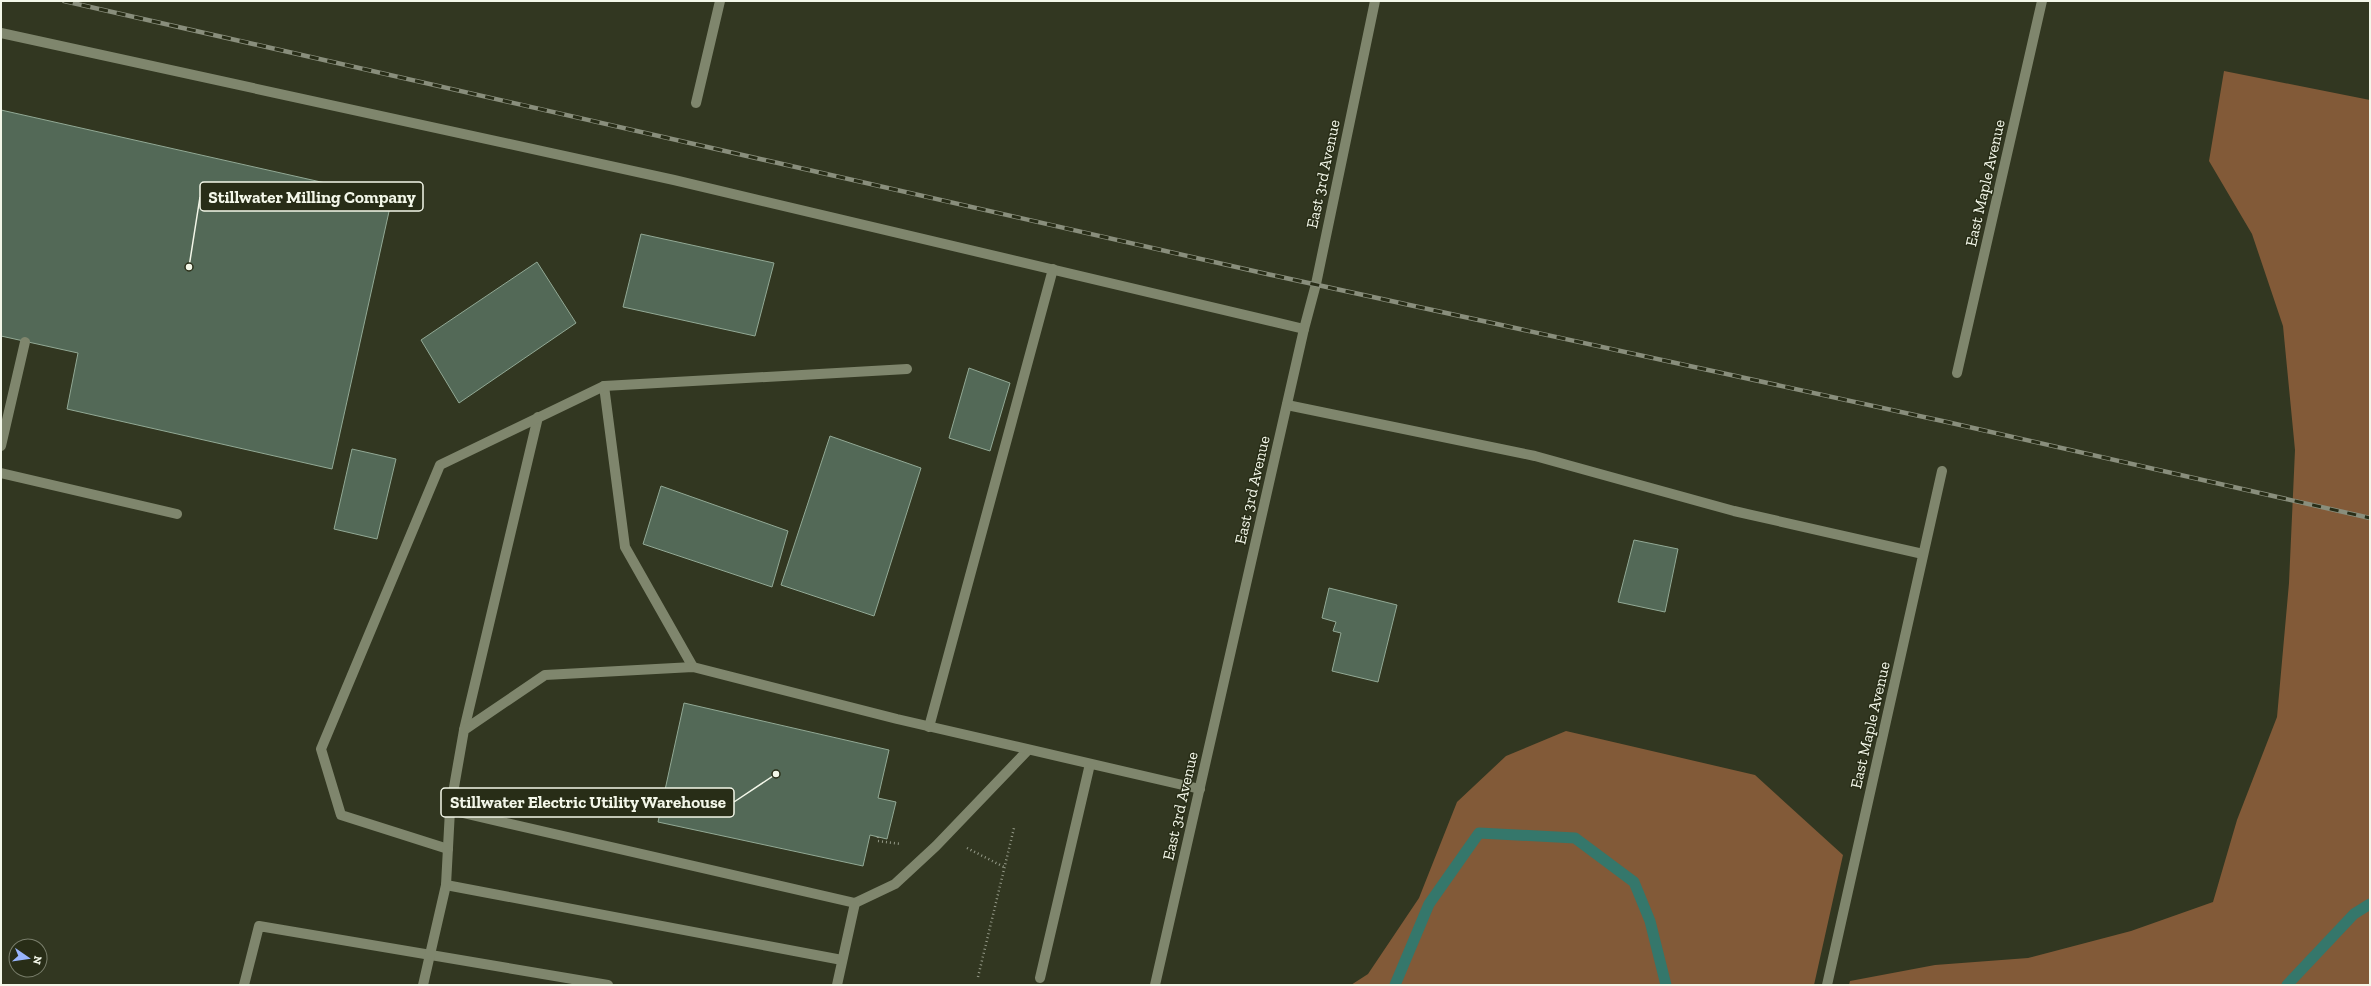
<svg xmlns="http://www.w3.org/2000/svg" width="2371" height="986" font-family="'Zilla Slab',serif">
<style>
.forest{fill:#825a38}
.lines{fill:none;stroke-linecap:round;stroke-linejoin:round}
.stream{stroke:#35776b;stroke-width:11}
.building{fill:#536957;stroke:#92a995}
.path{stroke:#949987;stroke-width:2.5;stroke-dasharray:1 3;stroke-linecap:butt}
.service{stroke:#7f866d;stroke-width:10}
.minor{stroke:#7f866d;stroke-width:10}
.tertiary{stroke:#7f866d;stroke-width:10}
.rail-casing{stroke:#898e7c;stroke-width:4.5}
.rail{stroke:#282d17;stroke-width:3;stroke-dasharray:9;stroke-linecap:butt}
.labels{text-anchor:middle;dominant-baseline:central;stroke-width:3;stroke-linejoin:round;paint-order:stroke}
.street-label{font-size:16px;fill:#f3f7e9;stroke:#282d17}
.leader{fill:none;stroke:#f3f7e9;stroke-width:1.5}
.callout-dot{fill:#f3f7e9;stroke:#282d17;stroke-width:1.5}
.callout{fill:#282d17;stroke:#f3f7e9;stroke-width:1.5}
.callout-label{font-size:17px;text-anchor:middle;font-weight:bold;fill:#f3f7e9}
</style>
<rect width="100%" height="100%" fill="#323721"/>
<g class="forest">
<path d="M2224,71l146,29v885h-521l1,-4 85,-16 93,-7 103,-27 82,-29 24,-82 40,-103 12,-134 6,-133 -12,-124 -31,-92 -43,-73z"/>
<path d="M1566,731l189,44 88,80 -29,130h-463l17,-11 51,-76 38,-96 49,-46z"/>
</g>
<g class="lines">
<g class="stream">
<path d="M1395,985l34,-81 50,-71 96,5 59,44 16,39 16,64"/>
<path d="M2287,985l67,-71 16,-10"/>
</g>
</g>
<g class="building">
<path d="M1,110l391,88 -60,271 -265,-60 11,-56 -77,-17z"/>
<path d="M641,234l133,29 -19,73 -132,-29z"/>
<path d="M537,262l39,61 -117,80 -38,-63z"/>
<path d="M969,368l41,15 -20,68 -41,-13z"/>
<path d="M830,436l91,32 -47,148 -93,-31z"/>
<path d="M352,449l44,10 -19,80 -43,-10z"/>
<path d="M661,486l127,45 -16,56 -129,-43z"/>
<path d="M1634,540l44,9 -13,63 -47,-10z"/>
<path d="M1329,588l68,17 -19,77 -46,-11 9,-38 -8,-2 3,-9 -14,-4z"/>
<path d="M684,703l205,47 -11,48 18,4 -9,37 -17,-4 -7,31 -205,-44z"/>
</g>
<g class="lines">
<g class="path">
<path d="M878,837v4l23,3"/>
<path d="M967,848l37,19"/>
<path d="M978,977l36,-149"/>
</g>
<g class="service">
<path d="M1,33l673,147 630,149"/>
<path d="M604,386l21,161 68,120"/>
<path d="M1287,405l248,51 199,55 189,43"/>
<path d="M1,446l24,-104"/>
<path d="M1,473l176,41"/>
<path d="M929,727l124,-458"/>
<path d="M464,730l74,-313"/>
<path d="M450,810l405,93 40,-19 41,-38 92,-96"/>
<path d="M448,849l-107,-34 -20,-66 119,-284 164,-79 303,-17"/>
<path d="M446,885l396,75"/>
<path d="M1040,978l50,-214"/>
<path d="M244,985l15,-59 349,59"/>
<path d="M423,985l23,-100 4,-75 14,-80 81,-55 148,-8 204,52 303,70"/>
<path d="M837,985l18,-82"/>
</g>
<g class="minor">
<path d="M696,103l24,-102"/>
<path d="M1957,373l85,-372"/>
<path d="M1827,985l115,-514"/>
</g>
<path class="tertiary" d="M1155,985l149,-656 12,-45 59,-283"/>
<defs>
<path id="rail" d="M64,1l1203,273 680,148 423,96"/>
</defs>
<use href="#rail" class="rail-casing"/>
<use href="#rail" class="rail"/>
</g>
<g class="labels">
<g class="street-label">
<text transform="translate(1323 174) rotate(-78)">East 3rd Avenue</text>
<text transform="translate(1985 183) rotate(-77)">East Maple Avenue</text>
<text transform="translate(1252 490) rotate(-77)">East 3rd Avenue</text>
<text transform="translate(1870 725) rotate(-77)">East Maple Avenue</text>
<text transform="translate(1180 806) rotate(-77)">East 3rd Avenue</text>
</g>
</g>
<path class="leader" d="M189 267L200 197M776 774L734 802"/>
<g class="callout-dot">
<circle cx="189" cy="267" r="4"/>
<circle cx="776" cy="774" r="4"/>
</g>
<g class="callout">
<rect x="200" y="182" width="223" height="29" rx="4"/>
<rect x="441" y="788" width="293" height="29" rx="4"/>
</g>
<g class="callout-label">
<text x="312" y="203">Stillwater Milling Company</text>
<text x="588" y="808">Stillwater Electric Utility Warehouse</text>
</g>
<rect width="2371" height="986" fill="none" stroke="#f3f7e9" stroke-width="4"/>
<g transform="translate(28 958) rotate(103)"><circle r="19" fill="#282d17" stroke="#797e6b"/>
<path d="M0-3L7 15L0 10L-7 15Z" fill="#99b5fd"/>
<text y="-6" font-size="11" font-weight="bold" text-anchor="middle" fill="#f3f7e9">N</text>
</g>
</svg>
